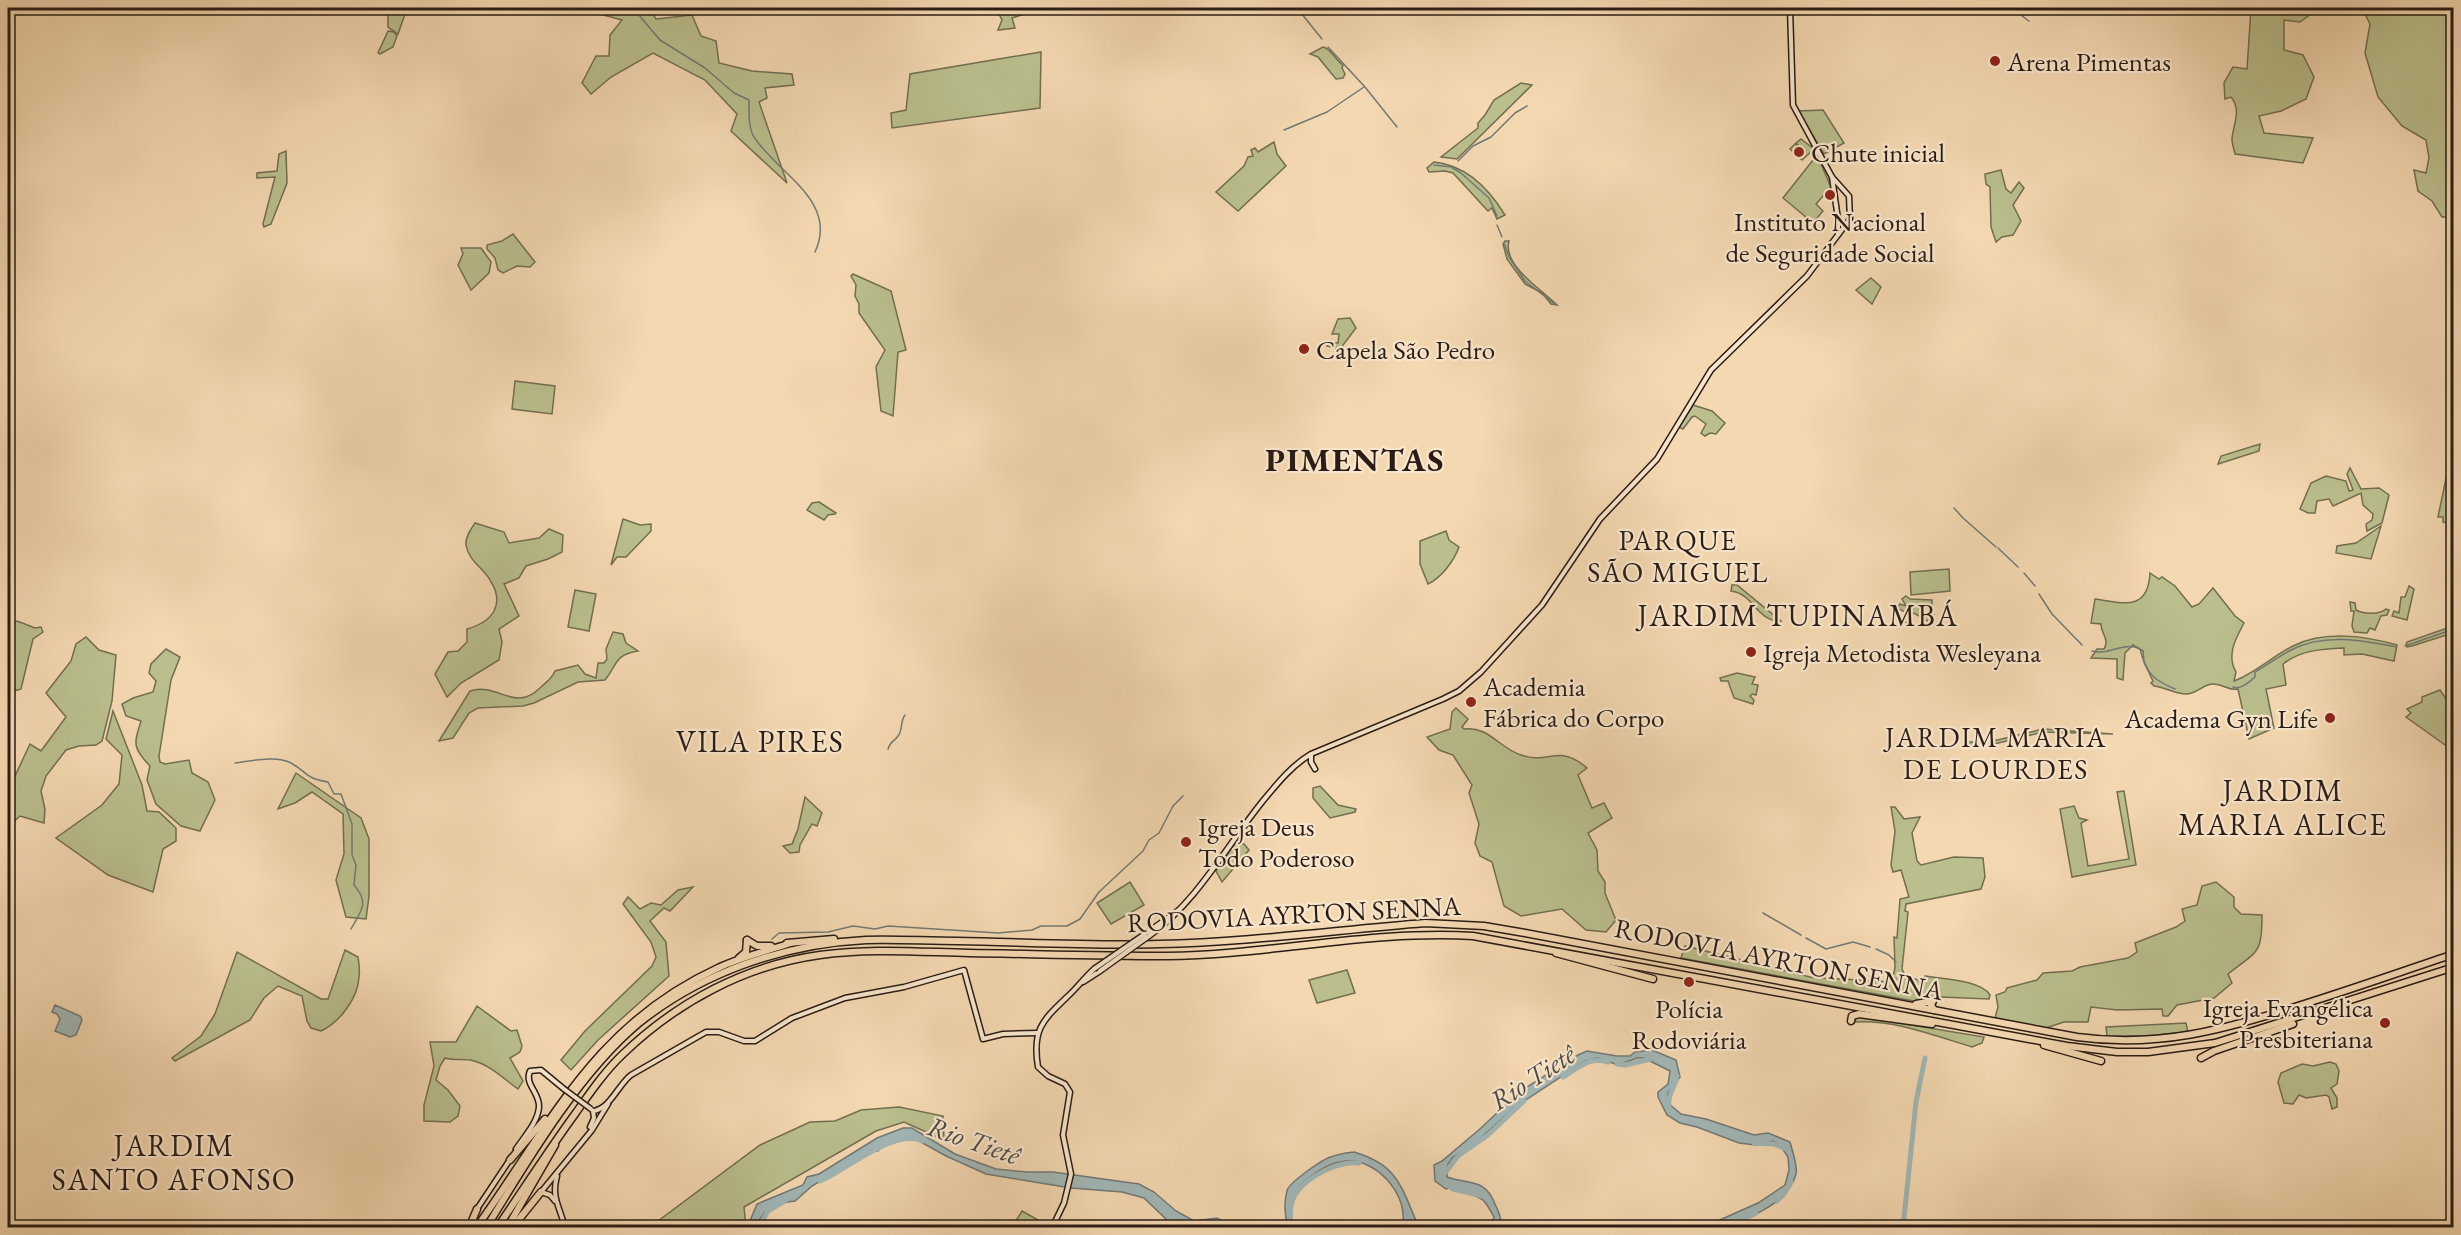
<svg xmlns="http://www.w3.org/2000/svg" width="2461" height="1235" font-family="'EB Garamond',serif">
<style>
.green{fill:#babf8d;stroke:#726e51;stroke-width:1.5}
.water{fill:#a1b7b7;stroke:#717976;stroke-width:1.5}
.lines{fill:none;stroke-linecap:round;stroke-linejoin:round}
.stream{stroke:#717976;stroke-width:1.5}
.river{stroke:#a1b7b7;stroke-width:5}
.secondary-casing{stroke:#2a1c15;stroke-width:7}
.highway-casing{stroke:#2a1c15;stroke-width:9}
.secondary{stroke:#f8e6cc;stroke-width:4}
.highway{stroke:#f4d8b1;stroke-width:6}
.secondary-bridge-casing{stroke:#2a1c15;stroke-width:7;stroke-linecap:butt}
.secondary-bridge{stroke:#f8e6cc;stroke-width:4}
.poi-dot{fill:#8f2418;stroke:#f8e6cc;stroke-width:2}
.labels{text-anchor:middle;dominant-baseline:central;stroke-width:4.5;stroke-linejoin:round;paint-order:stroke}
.poi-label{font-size:27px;fill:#2a1c15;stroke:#f8e6cc;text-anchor:start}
.street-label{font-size:27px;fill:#2a1c15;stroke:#f8e6cc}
.neighbourhood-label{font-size:28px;letter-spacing:1.5px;fill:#2a1c15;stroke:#f8e6cc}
.water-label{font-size:28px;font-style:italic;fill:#4e4a46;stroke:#f8e6cc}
.quarter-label{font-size:30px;letter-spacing:1.5px;fill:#2a1c15;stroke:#f8e6cc}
.district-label{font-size:33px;font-weight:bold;letter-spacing:1.5px;fill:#2a1c15;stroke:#f8e6cc}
</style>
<rect width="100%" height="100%" fill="#f4d8b1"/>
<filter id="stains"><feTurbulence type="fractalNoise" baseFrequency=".00333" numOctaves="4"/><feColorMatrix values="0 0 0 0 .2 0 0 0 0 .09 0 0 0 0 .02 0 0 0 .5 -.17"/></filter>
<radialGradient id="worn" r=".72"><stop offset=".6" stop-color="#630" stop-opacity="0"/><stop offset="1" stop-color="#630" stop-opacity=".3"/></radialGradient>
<g class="green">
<path d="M388,8h15l2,6 -7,20 -10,-7z"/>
<path d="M577,8h72l7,11 36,-4 9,21 15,5 3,22 33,8 40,3 2,11 -29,3 2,10 -8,4 28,81 -56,-52 6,-17 -32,-34 -52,-27 -42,24 -20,17 -9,-11 14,-27h13l1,-21 12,-15z"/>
<path d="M1013,8h6l6,6 -13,4 3,10 -17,2 4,-10 -3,-6 1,-3z"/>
<path d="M2251,8h68l-19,14 -16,-2v30l19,5 11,22 -8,22 -25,12 -22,5 5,17 49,5 -10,25 -68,-9c-1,-5 -3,-10 -3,-15 1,-14 10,-29 -1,-42l-6,2 -1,-16 9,-16 14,2z"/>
<path d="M2341,8h112v209h-11l-10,-16 -14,-10 -4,-21 12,3 3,-15 -3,-18 -24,-14 -24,-29 -13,-44 5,-29 -6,-12z"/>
<path d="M388,31l6,1 3,4 -4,11 -13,7 -2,-1z"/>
<path d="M1323,47c9,2 12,13 20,18l-1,3 3,6 -2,4 -7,1 -18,-22 -8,-3z"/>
<path d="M1041,52l-1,56 -148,20 -1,-15 15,-3 4,-36z"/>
<path d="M1521,83l11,2 -75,74 -16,-2 37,-29v-5l7,-8 9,-15z"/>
<path d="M1823,110l21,33 -20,11 -26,-43z"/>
<path d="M1801,139l13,10 -12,11 -12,-11 5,-5 9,7 -8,-8z"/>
<path d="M1274,142l3,12 9,12 -48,45 -22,-19 28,-26 4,-9 5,-1 -2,-6 4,-2 3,4z"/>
<path d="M286,151l1,32 -16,41 -7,3 -1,-3 12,-47 -18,1v-5l20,-2 2,-17z"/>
<path d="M1817,155l14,32 -15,17 7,7 -10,12 -30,-25z"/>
<path d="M1434,162c32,3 55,27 71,53l-8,4 -5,-11 -4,3 -35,-38 -8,-2 -16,1 -2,-4z"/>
<path d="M2001,170l5,19 5,4 8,-11 5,6 -11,17 8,16 -8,14 -11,2 -6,5 -5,-15 -1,-40 -4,-3 -1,-10z"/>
<path d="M513,234l22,28 -5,5 -13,-1 -14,7 -5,-3 -3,-12 -8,-9v-4l15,-4z"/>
<path d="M1505,241h4c-7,25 35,50 48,64l-6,-1 -9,-11 -17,-9 -18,-25 -4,-15z"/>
<path d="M461,248h20l10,14 -2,11 -18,17 -13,-25 5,-11z"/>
<path d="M853,274l38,17 15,59 -8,2 -5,64 -12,-5 -5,-44 9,-17 -26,-37v-9l-4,-8 1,-11 -5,-9z"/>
<path d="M1871,278l10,9 -9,17 -16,-14z"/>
<path d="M1350,318l6,10 -13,17v5l-16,-4 2,-4 9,1 1,-9h-7l6,-15z"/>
<path d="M515,381l40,5 -3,28 -40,-5z"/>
<path d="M1693,405l19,6 13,12 -9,11 -6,-1 -5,3 -4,-3 5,-9 -11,-8 -3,1 -9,12 -4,-2z"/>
<path d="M2260,444l-1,7 -41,13 3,-8z"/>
<path d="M2453,458h1l-1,67 -10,-3v-5h-5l10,-48z"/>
<path d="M2350,468l11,21 18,-1 10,7 -7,28 -15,8 -1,-7 6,-4 1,-6 -10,-9 -2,-12 -28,13 -4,-7 -12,2 -2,12h-7l-8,-4 11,-26 15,-7 20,5 3,10 4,-1 -6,-16z"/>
<path d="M819,502l17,11 -1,1 -7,1 -4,5 -17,-10 5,-7z"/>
<path d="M623,519l17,6 11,-1v7l-25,26h-9l-6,8z"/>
<path d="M475,523l29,9 5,11 30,-5 10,-9 14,6 -1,17 -14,7 -22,7 -7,12 -15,6 15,32 -20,13 3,13 -3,18 -38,23 -14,14 -12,-23 13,-22 10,-1 9,-9v-13c25,-7 39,-24 23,-49 -7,-12 -22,-20 -24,-35 -1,-8 5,-16 9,-22z"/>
<path d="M2381,526l-10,33 -35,-6 1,-7 19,-3z"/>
<path d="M1446,531l3,9 10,7c-5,14 -18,31 -31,37l-8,-20v-23z"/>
<path d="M1949,569l1,22 -39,4 -1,-23z"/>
<path d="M2150,573l9,6 3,-2 13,9 17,21 7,-3 14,-16 22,28 9,7c-8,15 -18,32 -8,49l-2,9c20,-7 39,-25 59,-35 31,-16 73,-10 104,-1l-3,16 -32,-7 -18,1v-7c-22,1 -43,2 -61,16l3,21 -20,4 8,39 -25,11 -11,-50c-10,2 -15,-5 -25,-5 -10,0 -16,10 -27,10 -11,0 -21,-7 -32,-8l-3,-3 2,-2 -9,-19 -1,-11 -10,-6 -8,8 -2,27 -6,-2v-19l-26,-1 6,-9h7c6,-10 -3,-15 -3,-25l-10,-1 4,-24c28,4 53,13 55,-26z"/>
<path d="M1732,585h5l44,36c-26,0 -26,-27 -50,-30z"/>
<path d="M2409,586l5,3 -7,31 -15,-4 2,-5 5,2 2,-16h4z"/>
<path d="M575,590l21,4 -7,37 -21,-4z"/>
<path d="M1906,596l4,3 22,1v7l-13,1 1,3 14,4 -3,8 -17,-10 -5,3 -2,7 -4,-1 2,-10 -8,-4 3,-4 6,2 -4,-7z"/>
<path d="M2350,602l5,1 1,7c8,4 23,5 30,-1l3,1 -2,5 -6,1 -6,14 -5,-2 -3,5 -13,-1 -2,-6 2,-15h-3z"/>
<path d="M17,621l18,7 6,-1 2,5 -10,7 -12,50 -13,4v-68z"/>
<path d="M2453,626v7l-41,13 -5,1 -1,-2 1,-3z"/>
<path d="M613,632l10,2 3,9 12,8c-24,4 -20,13 -33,29l-27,2 -44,21 -11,3 -45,2 -9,5 -16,25 -14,3 31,-50c28,-9 44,22 70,-3 7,-7 11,-8 15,-17l23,-6 7,9 11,4 2,-15h6l3,-4 -1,-10z"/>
<path d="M86,637l13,13 17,5 -4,46 -10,40 -6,4 -17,1 -13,4 -20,26 -5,15 4,18 -1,14 -24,-7 -10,9 -2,-1v-33l22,-47 11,7 25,-34 -20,-24 25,-32 5,-17z"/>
<path d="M166,649l14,8 -9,23 -12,76 1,6 5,2 24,-4 3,13 16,9 7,18 -15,31 -19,-5 -25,-22 -9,-24 3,-14c-18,-19 -16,-22 -9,-45l-15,-5 -4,-12 11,-6 20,-6 3,-11 -7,-8 2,-9z"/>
<path d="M1737,673l18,4 -3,7 6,1 -2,10 -4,-1 -2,2 4,4 -1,4 -19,-6 -6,-17h-7l-1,-3z"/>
<path d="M2440,690l13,19v33l-8,3 -39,-28 5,-4 -4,-4 15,-7v-5z"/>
<path d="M1456,708l12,11 -6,8 2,2c25,-3 35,19 57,26 30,10 37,-12 66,13l-9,7 14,33 12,-5 8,15 -24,15 9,17 1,21 7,11v11l11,27 -10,12 -20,-2 -24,-21 -41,7 -17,-10 -12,-44 -12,-6 -5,-13 4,-19 -10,-31 3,-8 -19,-30 -14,-5 -12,-13 23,-8 2,-17z"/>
<path d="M113,711l29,74 5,26 12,1 17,16v13l-13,8 -10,43 -45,-17 -52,-37 46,-33 17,-21 3,-29 -16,-16z"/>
<path d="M2043,729l70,5 -70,-2 -57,14 -21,-2v-2h24z"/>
<path d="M296,773l65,45 8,21v57l-3,23 -20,-2 -10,-37 8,-26 -1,-40 -31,-22 -17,11 -17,6z"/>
<path d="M1320,786l18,19 18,4 -1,3 -25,6 -17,-20v-10z"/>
<path d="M2124,791l12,74 -64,12 -12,-68 14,-3 5,12 8,2 -6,3 7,43 41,-7 -12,-67z"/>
<path d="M805,797l17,16 -5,13 -5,-2 -12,21 -1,7 -9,1 -7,-7 9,-2 6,-15z"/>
<path d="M1891,807h4l9,12 16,-2 -8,16 5,28 4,4 33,-8 29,1 2,19 -4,12 -75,15 -1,7 3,1 -6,57 4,8 17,4 2,-5c17,3 56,4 65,19l-1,4 -48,-2 -22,5 -238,-44 4,-12 125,31 80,5 6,-3 -3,-3 2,-8 -1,-31 3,1 3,-39 9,-2 -8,-27 -8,2 -2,-7 4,-34z"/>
<path d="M1235,843l9,1 5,6 -27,32 -6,-11z"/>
<path d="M1130,882l14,23 -33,19 -14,-21z"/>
<path d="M2216,882l18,15v10l7,7 21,1c0,40 -4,35 -34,59l4,9 -18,15 -37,7 -9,11h-5l-1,-7 -45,1 -26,-3 -3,15h-24l-18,6 -51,-10 3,-11 -2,-12 9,-3 2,-4 30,-8 6,-7 29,-2 8,-4 48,-9 9,-6 -2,-9 41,-16 9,-6 -3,-12 15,-4 5,-19z"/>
<path d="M693,887l-23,24 -6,-3 -14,13 16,21 3,34 -71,64 -27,30 -10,-10 24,-29 67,-65 4,-9 -5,-15 -28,-38 5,-7 12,12 11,-6 10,2 17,-15z"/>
<path d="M345,950l13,7c1,6 2,14 1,20 -1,21 -19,45 -38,54l-10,-3 -4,-7 -5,-25 -24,-10 -14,12 -14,22 -75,41 -3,-3 29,-22 14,-22 22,-62 84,47h7z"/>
<path d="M1347,970l8,23 -38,10 -8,-23z"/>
<path d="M477,1006l34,25 6,-1 5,16 -2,6 -10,6 13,23 -5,8c-14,-10 -28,-24 -44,-28 -9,-3 -19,0 -29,-3l-5,8 -4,14 12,10 12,16 -2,10 -8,6 -26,-1v-16l10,-39 -4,-24h26z"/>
<path d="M1857,1016l127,21 -2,6 -10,4c-39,-12 -76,-27 -117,-25z"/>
<path d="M2186,1023l2,9 -41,4h-40l-1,-9z"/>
<path d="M2330,1062l6,2 3,7 -2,13 -6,4 6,10v9l-5,2 -3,-12 -3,-2 -20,3 -7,-3 -6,9 -9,-1 -6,-21 3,-9 21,-9 11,2z"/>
<path d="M899,1107l44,9 1,24 -40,-18 -28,9 -132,76 2,20h-96l110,-82 50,-23 25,-1 26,-11z"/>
<path d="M1022,1211l25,14 -1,2h-34z"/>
</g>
<g class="water">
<path d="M55,1005l25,11 2,4 -6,15 -6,2 -15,-6 5,-12 -3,-5 -5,-2z"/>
<path d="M1652,1050l24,10 4,17 -12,16v10l13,11 25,5 48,16 14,-2 22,9c2,8 8,24 6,32 -8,32 -62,54 -92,53l54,-24 27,-18 4,-15 -1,-13 -8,-12 -7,-4 -17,4 -17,-2 -42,-16 -17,-4 -13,-8 -9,-18v-5l10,-8 2,-13 -26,-13h-7l-19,7 -20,-7 -13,3 -70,46 -42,38 -20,12 -5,7 -1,13c23,8 38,1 48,27 4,9 7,14 5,23h-10l4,-10c-11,-20 -9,-17 -29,-25 -8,-4 -10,-6 -19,-3l-11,-8 -1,-16 8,-4 39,-33 38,-36 59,-37 9,-4 30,5h13l5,-4z"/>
<path d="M903,1128h9l43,26 41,15 31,3h26l86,12 15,8 22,19 18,10 23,-3 17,9h-51l-16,-7 -23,-22 -22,-6 -51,-4 -85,-14 -40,-18 -34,-19 -24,5 -10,9 -7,-1 -59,36 -17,15 -15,2 -15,9 -11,15 -7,1 10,-24 46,-19 4,-8 12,-3 58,-36z"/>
<path d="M1354,1152c47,14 47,37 65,75h-8l-8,-6c3,-29 -28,-63 -58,-60 -20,2 -51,23 -55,44 -2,8 4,15 4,22h-7c-1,-12 -4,-21 0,-36 1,-8 36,-32 44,-34 7,-3 16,-4 23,-5z"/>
</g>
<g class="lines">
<g class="stream">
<path d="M633,8l27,32 45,28 29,25 15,7c0,11 -1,27 5,37 23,36 85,64 61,115"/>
<path d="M1297,8l25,31"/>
<path d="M2011,8l18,13"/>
<path d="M1328,47l37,40 32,40"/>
<path d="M1284,130l43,-18 37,-25"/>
<path d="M1458,161l15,-15 18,-9 24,-24 12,-7"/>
<path d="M1434,165l17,2 10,6 28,25 8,18"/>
<path d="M1497,225l5,12"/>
<path d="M1504,243l5,14 16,24 31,24"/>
<path d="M1954,508l9,10 33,29"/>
<path d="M1998,548l20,19"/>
<path d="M2024,573l11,13"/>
<path d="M2039,594l13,20 30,31"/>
<path d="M2405,646l49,-17"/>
<path d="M2092,651c17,5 31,-10 48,-2 6,24 13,31 35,40"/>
<path d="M2233,687c8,3 16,-5 22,-10v-5c12,-7 23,-15 36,-22 32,-17 71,-10 105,-3"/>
<path d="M888,749c2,-8 6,-7 10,-13 5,-6 2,-15 7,-21"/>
<path d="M235,763c17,-2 41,-8 56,0 18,10 13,15 37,19l6,12h7l11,30v31l4,10 -2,20c16,18 7,26 -3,44"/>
<path d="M1763,913l38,22"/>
<path d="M1806,938l20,11 27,-7 17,5"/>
<path d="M772,939l7,-6 49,-1 25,-6 22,3 13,-3 110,7 34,-3 9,-4h26l13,-7 19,-27 44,-41 6,-11 10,-7 14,-27 10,-10"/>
<path d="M1876,949l13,6 7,7"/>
</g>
<g class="river">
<path d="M1617,1064l8,1 26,-6"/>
<path d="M1563,1077c16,-9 25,-21 45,-15"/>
<path d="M1669,1110c-2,-16 5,-19 8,-34"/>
<path d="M1754,1143l20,1 12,5"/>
<path d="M1445,1173l13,-17 30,-21 36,-34"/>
<path d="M820,1181c27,-11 73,-53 103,-40"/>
<path d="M1446,1184l7,5 29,7"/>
<path d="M1777,1201l7,-7 7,-12"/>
<path d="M758,1228l10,-17 18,-11"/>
<path d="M1292,1228c-3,-9 -2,-25 3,-33 12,-19 43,-34 64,-32"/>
<path d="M1725,1228l31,-15"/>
<path d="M1903,1228l13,-126 9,-44"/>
</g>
<defs>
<g id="secondary">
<path d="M1790,8l3,97 39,72 6,42v15"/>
<path d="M1311,755v7l4,7"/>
<path d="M1145,934l34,-24"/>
<path d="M1149,936c47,-33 77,-89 113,-134 15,-18 29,-36 49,-48l132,-55 16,-8 22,-19 61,-67 58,-86 57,-60 54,-89 96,-94 43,-57 -1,-23 -17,-19"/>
<path d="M1083,982l17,-11"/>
<path d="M593,1111c17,-2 25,-26 38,-36l75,-43h13l25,9h11l37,-23 53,-20 59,-11 60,-17 19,69 20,-5 34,-1"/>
<path d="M590,1127l4,-9 -1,-7"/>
<path d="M516,1149c8,-12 22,-27 23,-42 1,-14 -15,-23 -9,-36l11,-1 23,19"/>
<path d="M557,1176c-6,23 3,30 8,52"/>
<path d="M555,1201l-5,-6 -9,-3 51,-62 16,-26"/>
<path d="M477,1209l34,-51"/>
<path d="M1052,1228l12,-25 7,-29 -8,-39 7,-43 -5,-8 -17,-8 -10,-9c-6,-37 4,-46 29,-70 10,-9 17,-19 27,-28"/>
</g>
<g id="highway">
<path d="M747,940l10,6h14"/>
<path d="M787,943l47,-4"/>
<path d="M1556,953l97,26"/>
<path d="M739,958l7,-6 1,-12"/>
<path d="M1916,1004l17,-3 -2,4 3,5"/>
<path d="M1851,1021l1,-5 7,-2 73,10"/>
<path d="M2044,1045l57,16"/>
<path d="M2201,1058l13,-7 79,-27"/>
<path d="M510,1160l35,-41"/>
<path d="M469,1228l8,-19"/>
<path d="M476,1228c75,-104 118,-203 242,-260 23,-11 49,-17 73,-25"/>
<path d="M486,1228c41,-67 93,-155 153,-205 64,-51 145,-79 227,-83 30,-1 60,1 91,1 67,1 135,5 202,3 90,-2 178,-14 266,-21l59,3 41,7 552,104c81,11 147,-7 224,-32 51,-16 102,-34 153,-51"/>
<path d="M497,1228c26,-38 51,-77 78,-114 15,-21 29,-42 48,-60 54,-52 123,-89 197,-99 49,-7 100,-3 149,-2 65,1 131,3 197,3 103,-1 204,-26 307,-20l594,110 50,6h31l67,-9 239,-76"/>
<path d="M507,1228l48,-83"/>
<path d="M512,1228l29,-36"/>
</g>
</defs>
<use href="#secondary" class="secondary-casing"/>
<use href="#highway" class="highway-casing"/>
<use href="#secondary" class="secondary"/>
<use href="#highway" class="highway"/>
<defs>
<g id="secondary-bridge">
<path d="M1094,969l51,-35"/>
<path d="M1100,971l49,-35"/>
<path d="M564,1089l27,20"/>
</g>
</defs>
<use href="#secondary-bridge" class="secondary-bridge-casing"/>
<use href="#secondary-bridge" class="secondary-bridge"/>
</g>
<g class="poi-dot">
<circle cx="1995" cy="61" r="6"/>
<circle cx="1799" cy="152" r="6"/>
<circle cx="1830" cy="195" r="6"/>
<circle cx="1304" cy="349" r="6"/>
<circle cx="1751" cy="652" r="6"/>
<circle cx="1471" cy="702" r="6"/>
<circle cx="2330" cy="718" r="6"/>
<circle cx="1186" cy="842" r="6"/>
<circle cx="1689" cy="982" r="6"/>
<circle cx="2385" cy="1023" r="6"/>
</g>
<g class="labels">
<g class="poi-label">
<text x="2007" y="61">Arena Pimentas</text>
<text x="1811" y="152">Chute inicial</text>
<text x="1830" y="221" text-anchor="middle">Instituto Nacional<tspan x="1830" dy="31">de Seguridade Social</tspan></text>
<text x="1316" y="349">Capela São Pedro</text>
<text x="1763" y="652">Igreja Metodista Wesleyana</text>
<text x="1483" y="686">Academia<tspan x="1483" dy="31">Fábrica do Corpo</tspan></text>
<text x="2318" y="718" text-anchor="end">Academa Gyn Life</text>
<text x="1198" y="826">Igreja Deus<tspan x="1198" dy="31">Todo Poderoso</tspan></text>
<text x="2373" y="1007" text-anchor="end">Igreja Evangélica<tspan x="2373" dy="31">Presbiteriana</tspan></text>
<text x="1689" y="1008" text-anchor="middle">Polícia<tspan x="1689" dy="31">Rodoviária</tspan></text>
</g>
<g class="street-label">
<text transform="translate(1294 914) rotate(-3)">RODOVIA AYRTON SENNA</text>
<text transform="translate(1779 959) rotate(11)">RODOVIA AYRTON SENNA</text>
</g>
<g class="neighbourhood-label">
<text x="1678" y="540">PARQUE<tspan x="1678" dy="32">SÃO MIGUEL</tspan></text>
<text x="1996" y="737">JARDIM MARIA<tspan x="1996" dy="32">DE LOURDES</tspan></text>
</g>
<g class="water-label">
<text transform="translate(1532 1077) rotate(-33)">Rio Tietê</text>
<text transform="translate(974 1140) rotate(19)">Rio Tietê</text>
</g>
<g class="quarter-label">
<text x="1798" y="615">JARDIM TUPINAMBÁ</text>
<text x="760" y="741">VILA PIRES</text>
<text x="2283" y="790">JARDIM<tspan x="2283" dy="34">MARIA ALICE</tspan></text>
<text x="174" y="1145">JARDIM<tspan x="174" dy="34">SANTO AFONSO</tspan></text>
</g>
<g class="district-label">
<text x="1355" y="459">PIMENTAS</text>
</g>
</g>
<rect width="2461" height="1235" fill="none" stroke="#f4d8b1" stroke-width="30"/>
<rect x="9" y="9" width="2443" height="1217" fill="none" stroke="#2a1c15" stroke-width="3"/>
<rect x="15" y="15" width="2431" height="1205" fill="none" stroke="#2a1c15" stroke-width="1.5"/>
<rect width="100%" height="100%" filter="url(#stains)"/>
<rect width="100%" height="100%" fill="url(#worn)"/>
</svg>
